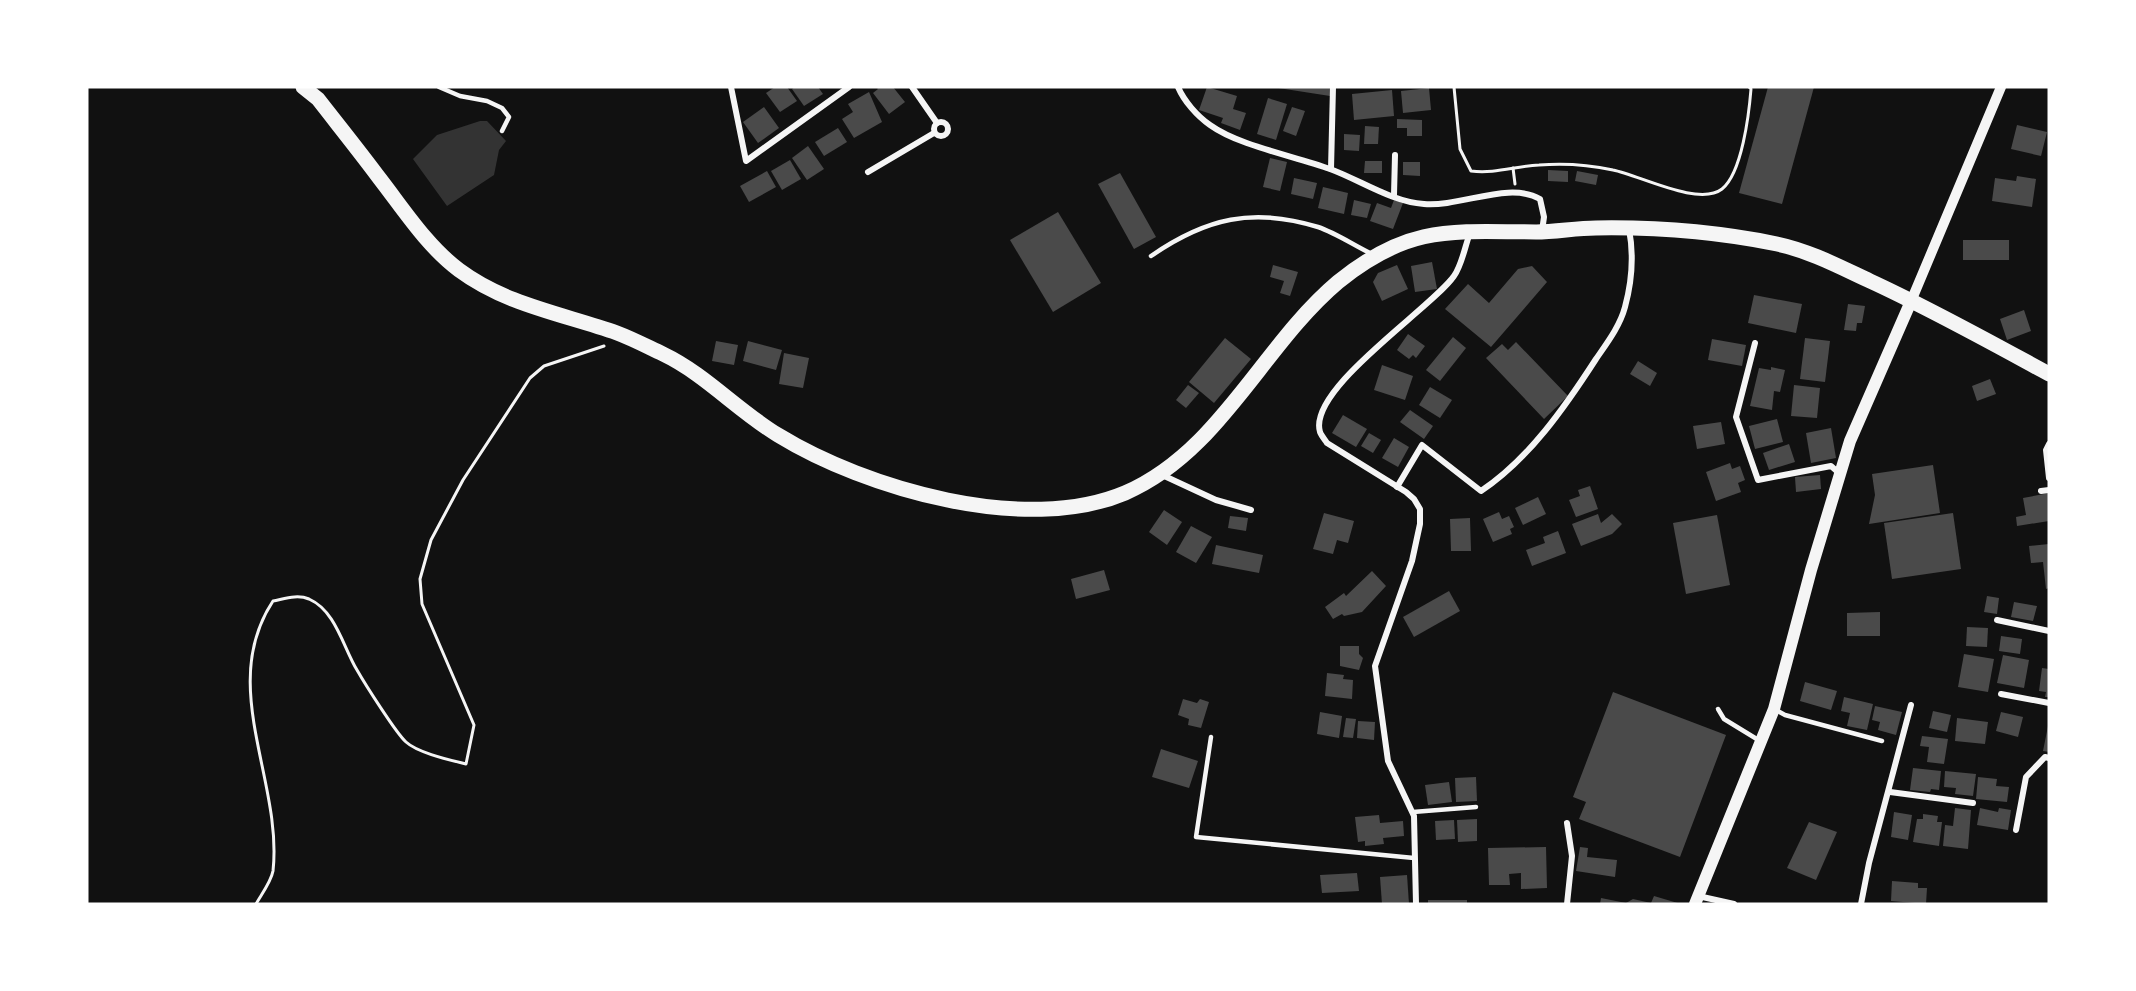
<svg xmlns="http://www.w3.org/2000/svg" width="2136" height="991" font-family="'Exo 2',sans-serif">
<style>
.water{fill:#333}
.building{fill:#4a4a4a}
.lines{fill:none;stroke-linecap:round;stroke-linejoin:round}
.path{stroke:#f5f5f5;stroke-width:3}
.service{stroke:#f5f5f5;stroke-width:4.5}
.minor{stroke:#f5f5f5;stroke-width:6}
.tertiary{stroke:#f5f5f5;stroke-width:10}
.secondary{stroke:#f5f5f5;stroke-width:12}
.primary{stroke:#f5f5f5;stroke-width:15}
</style>
<rect width="100%" height="100%" fill="#111"/>
<path class="water" d="M480,121h7l19,20 -7,9 -5,25 -47,31 -34,-47 24,-24z"/>
<g class="building">
<path d="M775,87h12l10,14 -17,11 -14,-19z"/>
<path d="M795,87h23l5,7 -19,12 -12,-17z"/>
<path d="M876,87h17l12,15 -16,12 -16,-21 5,-4z"/>
<path d="M1207,87l30,9 -4,13 13,4 -6,17 -19,-7 2,-5 -24,-8z"/>
<path d="M1272,87h59l-1,9z"/>
<path d="M1768,87h46l-32,117 -43,-11z"/>
<path d="M1429,88l2,22 -28,3 -2,-22z"/>
<path d="M1392,90l2,26 -40,4 -2,-26z"/>
<path d="M869,92l13,30 -28,16 -12,-19 11,-7 -5,-8z"/>
<path d="M1268,98l19,6 -11,36 -19,-6z"/>
<path d="M764,107l15,21 -21,15 -15,-21z"/>
<path d="M1292,107l13,4 -9,25 -13,-5z"/>
<path d="M1397,119l25,1v16h-15v-8h-10z"/>
<path d="M2017,125l30,7 -6,24 -30,-7z"/>
<path d="M1365,126l14,1 -1,17h-14z"/>
<path d="M838,128l9,14 -23,14 -9,-14z"/>
<path d="M1344,134l16,1 -1,16 -15,-1z"/>
<path d="M808,146l16,23 -17,11 -15,-22z"/>
<path d="M1270,158l17,4 -7,29 -17,-4z"/>
<path d="M790,160l11,19 -19,11 -11,-19z"/>
<path d="M1365,161h17v12h-18z"/>
<path d="M1403,162h17v14l-17,-1z"/>
<path d="M1548,170l20,1v11l-20,-1z"/>
<path d="M767,171l9,16 -27,15 -9,-16z"/>
<path d="M1577,171l21,4 -2,10 -21,-4z"/>
<path d="M1120,173l36,64 -22,12 -36,-65z"/>
<path d="M2017,176l19,3 -4,28 -40,-6 3,-23 21,3z"/>
<path d="M1294,178l23,5 -4,16 -22,-5z"/>
<path d="M1323,187l25,6 -4,21 -26,-6z"/>
<path d="M1354,200l17,4 -4,14 -16,-3z"/>
<path d="M1394,200l9,3 -10,26 -23,-8 7,-18 14,5z"/>
<path d="M1058,212l43,71 -48,29 -43,-72z"/>
<rect x="1963" y="240" width="46" height="20"/>
<path d="M1432,262l5,27 -22,3 -4,-26z"/>
<path d="M1273,265l25,7 -8,24 -10,-3 4,-12 -14,-4z"/>
<path d="M1397,265l11,24 -26,12 -9,-19 5,-9z"/>
<path d="M1532,266l15,16 -56,65 -46,-38 23,-25 21,19 29,-34z"/>
<path d="M1754,295l48,9 -6,29 -48,-10z"/>
<path d="M1848,304l17,2 -3,17h-5l-1,8 -12,-1z"/>
<path d="M2024,310l7,21 -24,9 -7,-21z"/>
<path d="M1408,334l17,12 -9,12 -3,-3 -4,4 -12,-9z"/>
<path d="M1453,337l13,11 -26,33 -14,-11z"/>
<path d="M1225,338l26,21 -37,44 -25,-21z"/>
<path d="M1805,338l25,3 -5,41 -25,-3z"/>
<path d="M1712,339l34,6 -4,21 -34,-6z"/>
<path d="M716,341l22,4 -4,20 -22,-4z"/>
<path d="M748,341l34,9 -6,20 -33,-9z"/>
<path d="M1516,342l52,54 -24,23 -58,-61 16,-14 6,6z"/>
<path d="M784,353l25,5 -6,30 -24,-4z"/>
<path d="M1638,361l19,12 -7,13 -20,-12z"/>
<path d="M1382,365l31,11 -8,24 -31,-10z"/>
<path d="M1771,367l14,3 -5,22 -6,-1 -2,19 -22,-4 9,-38 12,2z"/>
<path d="M1990,379l6,15 -19,7 -5,-15z"/>
<path d="M1188,385l11,8 -13,15 -10,-8z"/>
<path d="M1794,385l26,3 -3,30 -26,-2z"/>
<path d="M1430,387l22,13 -12,18 -21,-13z"/>
<path d="M1410,410l23,16 -9,13 -24,-17z"/>
<path d="M1343,415l24,14 -11,18 -24,-14z"/>
<path d="M1777,419l6,23 -28,7 -6,-23z"/>
<path d="M1721,422l4,22 -28,5 -4,-23z"/>
<path d="M1831,428l5,30 -25,5 -5,-30z"/>
<path d="M1369,433l12,7 -8,13 -12,-7z"/>
<path d="M1394,438l15,9 -11,20 -16,-9z"/>
<path d="M1789,444l6,18 -26,8 -6,-17z"/>
<path d="M1730,463l2,6 8,-3 5,14 -7,3 3,9 -25,9 -10,-29z"/>
<path d="M1933,465l7,48 -71,11 6,-29 -3,-21z"/>
<path d="M1820,475l1,14 -25,3 -1,-15z"/>
<path d="M1590,486l8,23 -22,8 -7,-17 11,-4 -2,-6z"/>
<path d="M2049,493v28l-32,5 -1,-9 10,-2 -3,-17z"/>
<path d="M1538,497l8,17 -23,11 -8,-17z"/>
<path d="M1164,510l18,12 -15,23 -18,-13z"/>
<path d="M1499,512l3,7 7,-3 5,11 -4,2 2,5 -19,8 -10,-23z"/>
<path d="M1324,513l30,8 -6,22 -11,-3 -4,14 -20,-5z"/>
<path d="M1953,513l8,56 -69,10 -8,-56z"/>
<path d="M1598,514l3,9 11,-9 10,10 -10,10 -31,12 -9,-22z"/>
<path d="M1717,515l13,70 -44,9 -13,-71z"/>
<path d="M1230,516l18,2 -2,13 -18,-3z"/>
<path d="M1470,518l1,33h-20l-1,-32z"/>
<path d="M1191,526l21,11 -16,26 -20,-11z"/>
<path d="M1558,531l8,22 -34,13 -6,-16 19,-7 -2,-6z"/>
<path d="M2049,544v44l-3,1 -3,-27 -12,1 -2,-17z"/>
<path d="M1216,545l47,10 -4,18 -47,-9z"/>
<path d="M1104,570l6,20 -34,9 -5,-20z"/>
<path d="M1372,571l14,15 -24,26 -18,4 -2,-2 -9,5 -8,-12 19,-14 2,3z"/>
<path d="M1449,591l11,20 -46,26 -11,-20z"/>
<path d="M1987,596l12,2 -2,16 -13,-2z"/>
<path d="M2014,602l23,4 -4,15 -22,-4z"/>
<path d="M1880,612v24h-33v-23z"/>
<path d="M1967,627l21,1 -1,19 -21,-1z"/>
<path d="M2001,636l21,3 -2,15 -21,-3z"/>
<path d="M1340,646h19v8l4,4 -4,12 -19,-4z"/>
<path d="M1964,654l30,5 -6,33 -30,-5z"/>
<path d="M2003,655l26,5 -5,28 -27,-5z"/>
<path d="M2042,668l7,1v28h-4l1,-5 -7,-1z"/>
<path d="M1327,673l17,2 -1,4 10,1 -1,19 -27,-3z"/>
<path d="M1805,682l32,9 -6,19 -31,-9z"/>
<path d="M1613,692l113,43 -46,122 -101,-38 7,-17 -13,-5z"/>
<path d="M1844,697l29,7 -6,26 -20,-4 3,-13 -9,-2z"/>
<path d="M1183,699l14,4 3,-4 9,3 -8,26 -13,-3 1,-6 -11,-4z"/>
<path d="M1875,706l27,6 -6,23 -18,-5 2,-8 -8,-2z"/>
<path d="M1933,711l18,4 -4,17 -18,-4z"/>
<path d="M1320,712l22,4 -3,22 -22,-4z"/>
<path d="M2001,712l22,5 -5,20 -22,-6z"/>
<path d="M1346,718l10,1 -3,19 -10,-1z"/>
<path d="M1957,718l31,4 -3,22 -30,-3z"/>
<path d="M1358,721l17,1 -1,18 -17,-2z"/>
<path d="M2048,726h1v26l-6,-1z"/>
<path d="M1922,736l26,3 -4,25 -17,-2 2,-15 -9,-1z"/>
<path d="M1161,749l37,12 -9,27 -37,-11z"/>
<path d="M1913,768l28,3 -2,19 -8,-1 -1,3 -20,-2z"/>
<path d="M1945,771l31,3 -3,22 -18,-2 1,-6 -12,-1z"/>
<path d="M1476,777l1,24 -21,1 -1,-24z"/>
<path d="M1978,777l19,2 -1,7 13,1 -2,15 -31,-3z"/>
<path d="M1449,782l3,20 -24,3 -3,-20z"/>
<path d="M1955,808l16,2 -3,39 -25,-3 2,-21 8,1z"/>
<path d="M1980,808l18,4 1,-4 12,2 -3,20 -31,-5z"/>
<path d="M1894,812l18,3 -4,25 -17,-3z"/>
<path d="M1923,814l15,2 -1,6h5l-3,24 -26,-4 4,-23h6z"/>
<path d="M1379,815l1,8 23,-2 1,15 -21,2 1,6 -19,2v-5l-7,1 -3,-25z"/>
<path d="M1477,819v22l-19,1 -1,-22z"/>
<path d="M1454,820l1,19 -19,1 -1,-19z"/>
<path d="M1809,822l28,10 -21,48 -29,-12z"/>
<path d="M1546,847l1,41 -26,1v-16l-12,1 1,11h-21l-1,-37z"/>
<path d="M1580,847l8,1 -1,9 30,3 -2,17 -39,-6z"/>
<path d="M1357,873l2,18 -37,2 -2,-18z"/>
<path d="M1407,875l2,29h-27l-2,-27z"/>
<path d="M1892,881l26,2v5h9l-1,16 -35,-3z"/>
<path d="M1654,896l27,8h-81l1,-6 25,5 7,-4 18,4z"/>
<rect x="1428" y="900" width="39" height="4"/>
</g>
<g class="lines">
<g class="path">
<path d="M1454,87l6,62 11,22c24,3 45,-5 68,-6 24,-2 51,0 74,5 26,5 86,37 109,19 20,-16 27,-75 29,-100l-2,-2"/>
<path d="M1513,168l2,16"/>
<path d="M256,904c5,-9 15,-22 17,-33 10,-90 -56,-185 0,-270 11,-2 24,-7 36,-2 27,12 34,48 48,71 8,14 39,63 49,72 12,11 44,18 60,22l8,-39 -52,-121 -2,-25 11,-39 32,-60 67,-102 14,-12 60,-20"/>
</g>
<g class="service">
<path d="M439,87l21,9 27,5 15,7 7,9 -7,14"/>
<path d="M1151,256c55,-38 102,-49 167,-29 18,6 37,19 54,27"/>
<path d="M1718,709l6,10 36,22"/>
<path d="M1774,709l11,6 97,26"/>
<path d="M1211,737l-15,100 218,21"/>
<path d="M1413,812l63,-5"/>
</g>
<g class="minor">
<path d="M731,87l15,74 103,-74"/>
<path d="M912,87l25,36"/>
<path d="M1178,87c6,14 19,29 32,38 29,21 85,31 120,44 30,11 62,33 94,35 37,3 85,-23 116,-5l4,18 -2,14"/>
<circle cx="941" cy="129" r="7"/>
<path d="M1331,169l2,-82"/>
<path d="M868,172l66,-39"/>
<path d="M1394,195l1,-40"/>
<path d="M1755,343l-19,74 22,63 73,-14 8,7"/>
<path d="M2049,444l-3,6 3,28"/>
<path d="M1160,474l56,26 35,10"/>
<path d="M1397,487l25,-42 59,46c48,-32 84,-84 115,-132 11,-16 24,-33 29,-52 7,-26 9,-52 4,-78"/>
<path d="M2041,491l8,-1"/>
<path d="M1997,620l52,11"/>
<path d="M2001,694l48,9"/>
<path d="M1890,792l83,11"/>
<path d="M2016,830l10,-53 19,-20 4,1"/>
<path d="M1698,896l36,8"/>
<path d="M1416,904l-2,-88 -26,-55 -13,-95 37,-105 8,-37v-15l-6,-10 -8,-7 -79,-49c-2,-3 -6,-8 -7,-11 -13,-43 112,-124 134,-156 8,-11 11,-30 16,-43"/>
<path d="M1567,904l5,-48 -5,-33"/>
<path d="M1861,904l8,-41 42,-158"/>
</g>
<path class="tertiary" d="M1912,299l89,-212"/>
<path class="secondary" d="M1695,904l79,-195 37,-139 39,-129 62,-142"/>
<path class="primary" d="M303,87l15,12c21,27 42,53 62,80 24,31 47,67 79,91 47,35 104,44 158,63 16,6 31,14 46,21 42,20 75,57 115,81 88,54 248,100 347,58 95,-41 137,-147 213,-211 70,-57 113,-51 198,-50 20,0 40,-4 60,-4 60,-1 122,4 181,16 33,7 63,23 93,37 61,28 120,61 179,93"/>
</g>
<rect width="2136" height="991" fill="none" stroke="#ffffff" stroke-width="177"/>
</svg>
